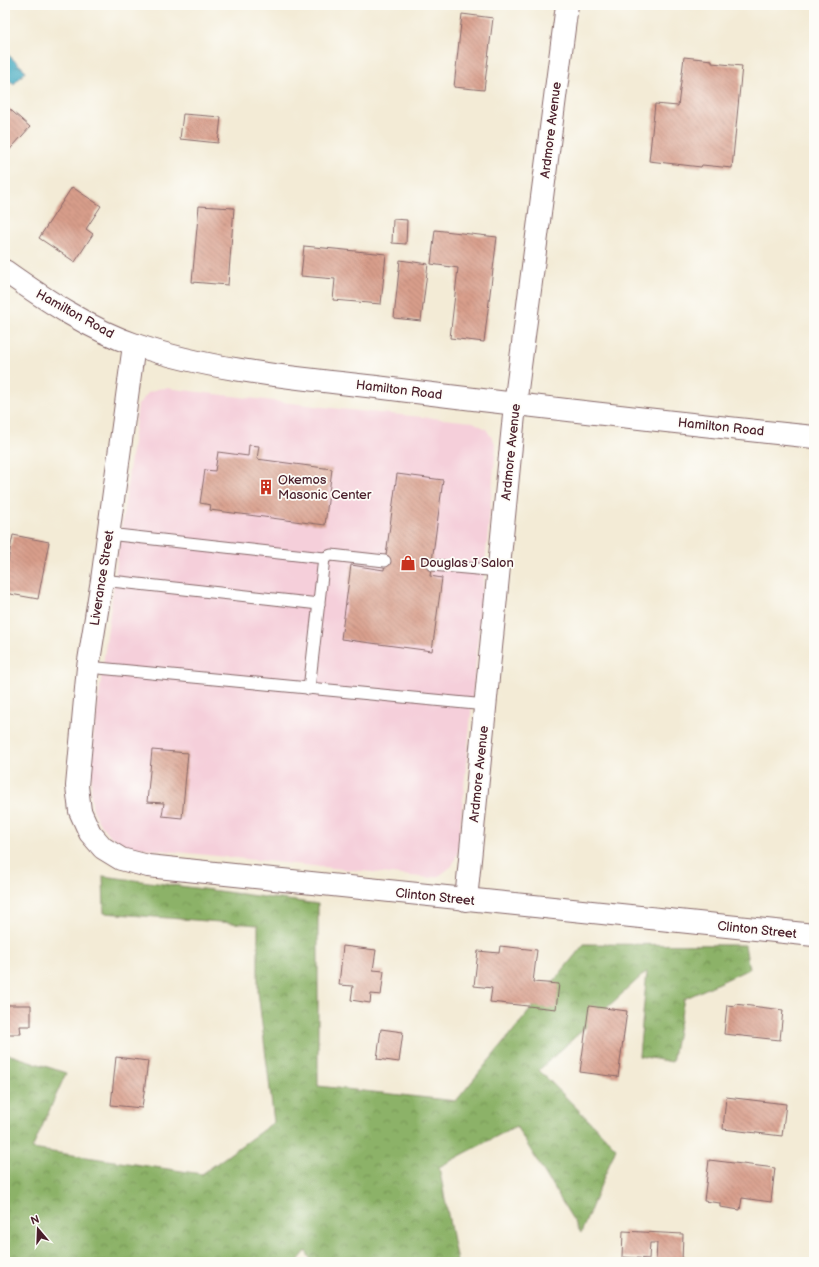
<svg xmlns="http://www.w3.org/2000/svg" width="819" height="1267" font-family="'Balsamiq Sans',sans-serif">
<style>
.built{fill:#f5cfda}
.forest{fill:url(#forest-crowns);stroke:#6b6849}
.water{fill:url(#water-ripples);stroke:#456476}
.building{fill:url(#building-back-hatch)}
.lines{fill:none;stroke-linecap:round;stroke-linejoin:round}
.lane-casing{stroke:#856667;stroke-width:13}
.street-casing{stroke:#856667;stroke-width:24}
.lane{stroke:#fff;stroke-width:11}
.street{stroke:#fff;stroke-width:22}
.labels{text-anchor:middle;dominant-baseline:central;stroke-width:3.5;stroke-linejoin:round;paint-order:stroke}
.street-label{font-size:13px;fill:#4a1f2b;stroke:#fdfcf7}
.poi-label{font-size:13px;fill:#4a1f2b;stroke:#fdfcf7;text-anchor:start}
</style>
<defs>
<pattern id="forest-crowns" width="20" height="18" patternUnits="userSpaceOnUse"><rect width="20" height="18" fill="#8cb267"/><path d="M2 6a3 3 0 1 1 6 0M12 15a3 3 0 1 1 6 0" fill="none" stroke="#749055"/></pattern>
<pattern id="water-ripples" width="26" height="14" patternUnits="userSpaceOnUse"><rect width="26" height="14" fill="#40a9c0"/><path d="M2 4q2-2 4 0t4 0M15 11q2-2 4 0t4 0" fill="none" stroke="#38899c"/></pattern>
<pattern id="building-back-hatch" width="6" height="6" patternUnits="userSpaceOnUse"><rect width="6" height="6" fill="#d89e8b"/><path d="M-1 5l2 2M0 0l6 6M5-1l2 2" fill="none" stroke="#b18072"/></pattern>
</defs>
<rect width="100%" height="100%" fill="#fdfcf7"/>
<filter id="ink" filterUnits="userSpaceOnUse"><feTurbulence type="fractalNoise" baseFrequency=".025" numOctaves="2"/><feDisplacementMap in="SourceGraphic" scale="8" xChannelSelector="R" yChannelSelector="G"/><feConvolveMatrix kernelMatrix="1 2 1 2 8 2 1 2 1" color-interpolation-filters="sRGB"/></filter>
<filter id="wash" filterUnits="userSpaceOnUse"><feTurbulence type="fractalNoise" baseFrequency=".012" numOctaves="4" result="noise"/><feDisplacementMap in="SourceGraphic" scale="16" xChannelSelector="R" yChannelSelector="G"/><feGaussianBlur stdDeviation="0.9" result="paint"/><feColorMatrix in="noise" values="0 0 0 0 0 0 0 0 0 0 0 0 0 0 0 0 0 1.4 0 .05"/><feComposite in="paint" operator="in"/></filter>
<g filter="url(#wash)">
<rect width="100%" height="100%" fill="#f3ebd6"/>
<path class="built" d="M166,388l174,21 133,13 13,7 8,12 2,6 -38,405 -6,14 -13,10 -9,2 -300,-31 -10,-5 -10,-6 -7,-8 -7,-10 -4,-12 -1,-11 2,-56 45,-334 10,-12 9,-4z"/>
<path class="forest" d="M103,876l215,28v182l138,15 128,-157 161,1 4,24 -65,30 -12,63 -33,-6 8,-85 -108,99 77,78 -35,85 -65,-107 -77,41 18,95h-145l-6,-11 -9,11h-292v-209l61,20 -34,76 170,25 72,-52 -16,-130v-67l-154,-12z"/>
<path class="water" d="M5,52l21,19 -12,13 -9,-7z"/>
<g id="blocks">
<g class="building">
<path d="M462,14l31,4 -9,72 -30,-3z"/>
<path d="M684,57l28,3v3l30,3 -10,102 -30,-3 -1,2 -52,-6 6,-57 23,2z"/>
<path d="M5,105l25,22 -25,28z"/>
<path d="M183,114l38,3 -3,26 -38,-4z"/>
<path d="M72,187l29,19 -15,23 7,5 -18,28 -36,-24z"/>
<path d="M199,206l35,2 -6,77 -36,-3z"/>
<path d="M393,219l14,1 -1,24 -14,-1z"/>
<path d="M435,230l62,7 -13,105 -34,-4 8,-70 -27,-4z"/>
<path d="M304,246l82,8 -5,50 -48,-4 2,-21 -34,-3z"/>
<path d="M400,260l28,4 -7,57 -27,-3z"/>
<path d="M249,445l10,1 -2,13 75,10 -7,56 -115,-15 1,-5 -11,-2 5,-33 10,1 3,-19 30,4z"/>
<path d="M397,474l46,6 -13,96 12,2 -10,73 -91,-12 10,-74 33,5z"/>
<path d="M13,535l36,7 -11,57 -33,-6v-17z"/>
<path d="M152,750l36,3 -6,65 -20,-2 2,-13 -17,-1z"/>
<path d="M343,946l33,4 -3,20 11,1 -3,24 -10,-1 -1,9 -19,-3 2,-14 -14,-1z"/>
<path d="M500,946l37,4 -4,32 26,2 -3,25 -66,-7 2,-14 -18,-2 4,-35 21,2z"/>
<path d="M735,1004l48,6 -3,30 -56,-6 3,-29 8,1z"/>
<path d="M5,1005h26v21h-11l1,8h-16z"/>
<path d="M589,1006l38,5 -9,66 -38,-5z"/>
<path d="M381,1029l22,3 -4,30 -22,-3z"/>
<path d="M116,1057l32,4 -6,47 -31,-3z"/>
<path d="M726,1097l60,7 -4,32 -59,-7z"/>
<path d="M709,1160l66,8 -4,34 -29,-4 -2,12 -20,-3v-4l-16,-2z"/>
<path d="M623,1231l60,3 -1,28 -26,-1 1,-18h-7l-1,16 -27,-2z"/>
</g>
</g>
</g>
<g filter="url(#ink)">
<use href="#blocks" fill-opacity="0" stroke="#856667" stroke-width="1"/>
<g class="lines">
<defs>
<g id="lane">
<path d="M108,534l216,24 -15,131"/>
<path d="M324,558l7,-3 54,6"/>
<path d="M432,565l67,6"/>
<path d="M102,580l217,24"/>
<path d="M88,667l398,38"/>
</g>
<g id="street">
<path d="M5,271c41,29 84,58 131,74 80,27 165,33 248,43 143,18 287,34 430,49"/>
<path d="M134,345l-32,235 -14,87 -11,119 3,25 10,22 13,15 18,11 27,7 666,69"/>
<path d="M466,900l49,-495 52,-400"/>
</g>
</defs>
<use href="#lane" class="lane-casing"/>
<use href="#street" class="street-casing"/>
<use href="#lane" class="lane"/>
<use href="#street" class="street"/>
</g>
</g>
<defs>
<symbol id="building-bare" viewBox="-9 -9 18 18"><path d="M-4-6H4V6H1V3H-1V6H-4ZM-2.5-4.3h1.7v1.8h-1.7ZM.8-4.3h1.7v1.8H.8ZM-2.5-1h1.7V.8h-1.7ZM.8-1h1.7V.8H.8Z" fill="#c8321e" stroke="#fdfcf7" stroke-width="2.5" paint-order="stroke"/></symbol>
<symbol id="shop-bare" viewBox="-9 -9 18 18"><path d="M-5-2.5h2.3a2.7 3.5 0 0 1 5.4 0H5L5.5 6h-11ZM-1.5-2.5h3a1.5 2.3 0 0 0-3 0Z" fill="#c8321e" stroke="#fdfcf7" stroke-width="2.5" paint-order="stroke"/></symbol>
</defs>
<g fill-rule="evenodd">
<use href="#building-bare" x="255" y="476" width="22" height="22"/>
<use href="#shop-bare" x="397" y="552" width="22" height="22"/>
</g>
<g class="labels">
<g class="street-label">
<text transform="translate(551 130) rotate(-83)">Ardmore Avenue</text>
<text transform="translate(75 314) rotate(29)">Hamilton Road</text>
<text transform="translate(399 390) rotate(7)">Hamilton Road</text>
<text transform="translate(721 427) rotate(6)">Hamilton Road</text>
<text transform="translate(511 452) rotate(-84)">Ardmore Avenue</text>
<text transform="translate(102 578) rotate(-81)">Liverance Street</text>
<text transform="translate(479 774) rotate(-84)">Ardmore Avenue</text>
<text transform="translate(435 897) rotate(6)">Clinton Street</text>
<text transform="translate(757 930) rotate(6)">Clinton Street</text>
</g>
<g class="poi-label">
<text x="278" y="480">Okemos<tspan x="278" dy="15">Masonic Center</tspan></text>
<text x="420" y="563">Douglas J Salon</text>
</g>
</g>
<rect width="819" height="1267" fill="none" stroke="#fdfcf7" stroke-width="20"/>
<g transform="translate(38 1229) rotate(341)" stroke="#fdfcf7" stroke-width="3" paint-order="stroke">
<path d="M0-3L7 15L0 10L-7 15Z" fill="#4a1f2b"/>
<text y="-6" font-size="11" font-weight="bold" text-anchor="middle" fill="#4a1f2b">N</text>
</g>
</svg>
